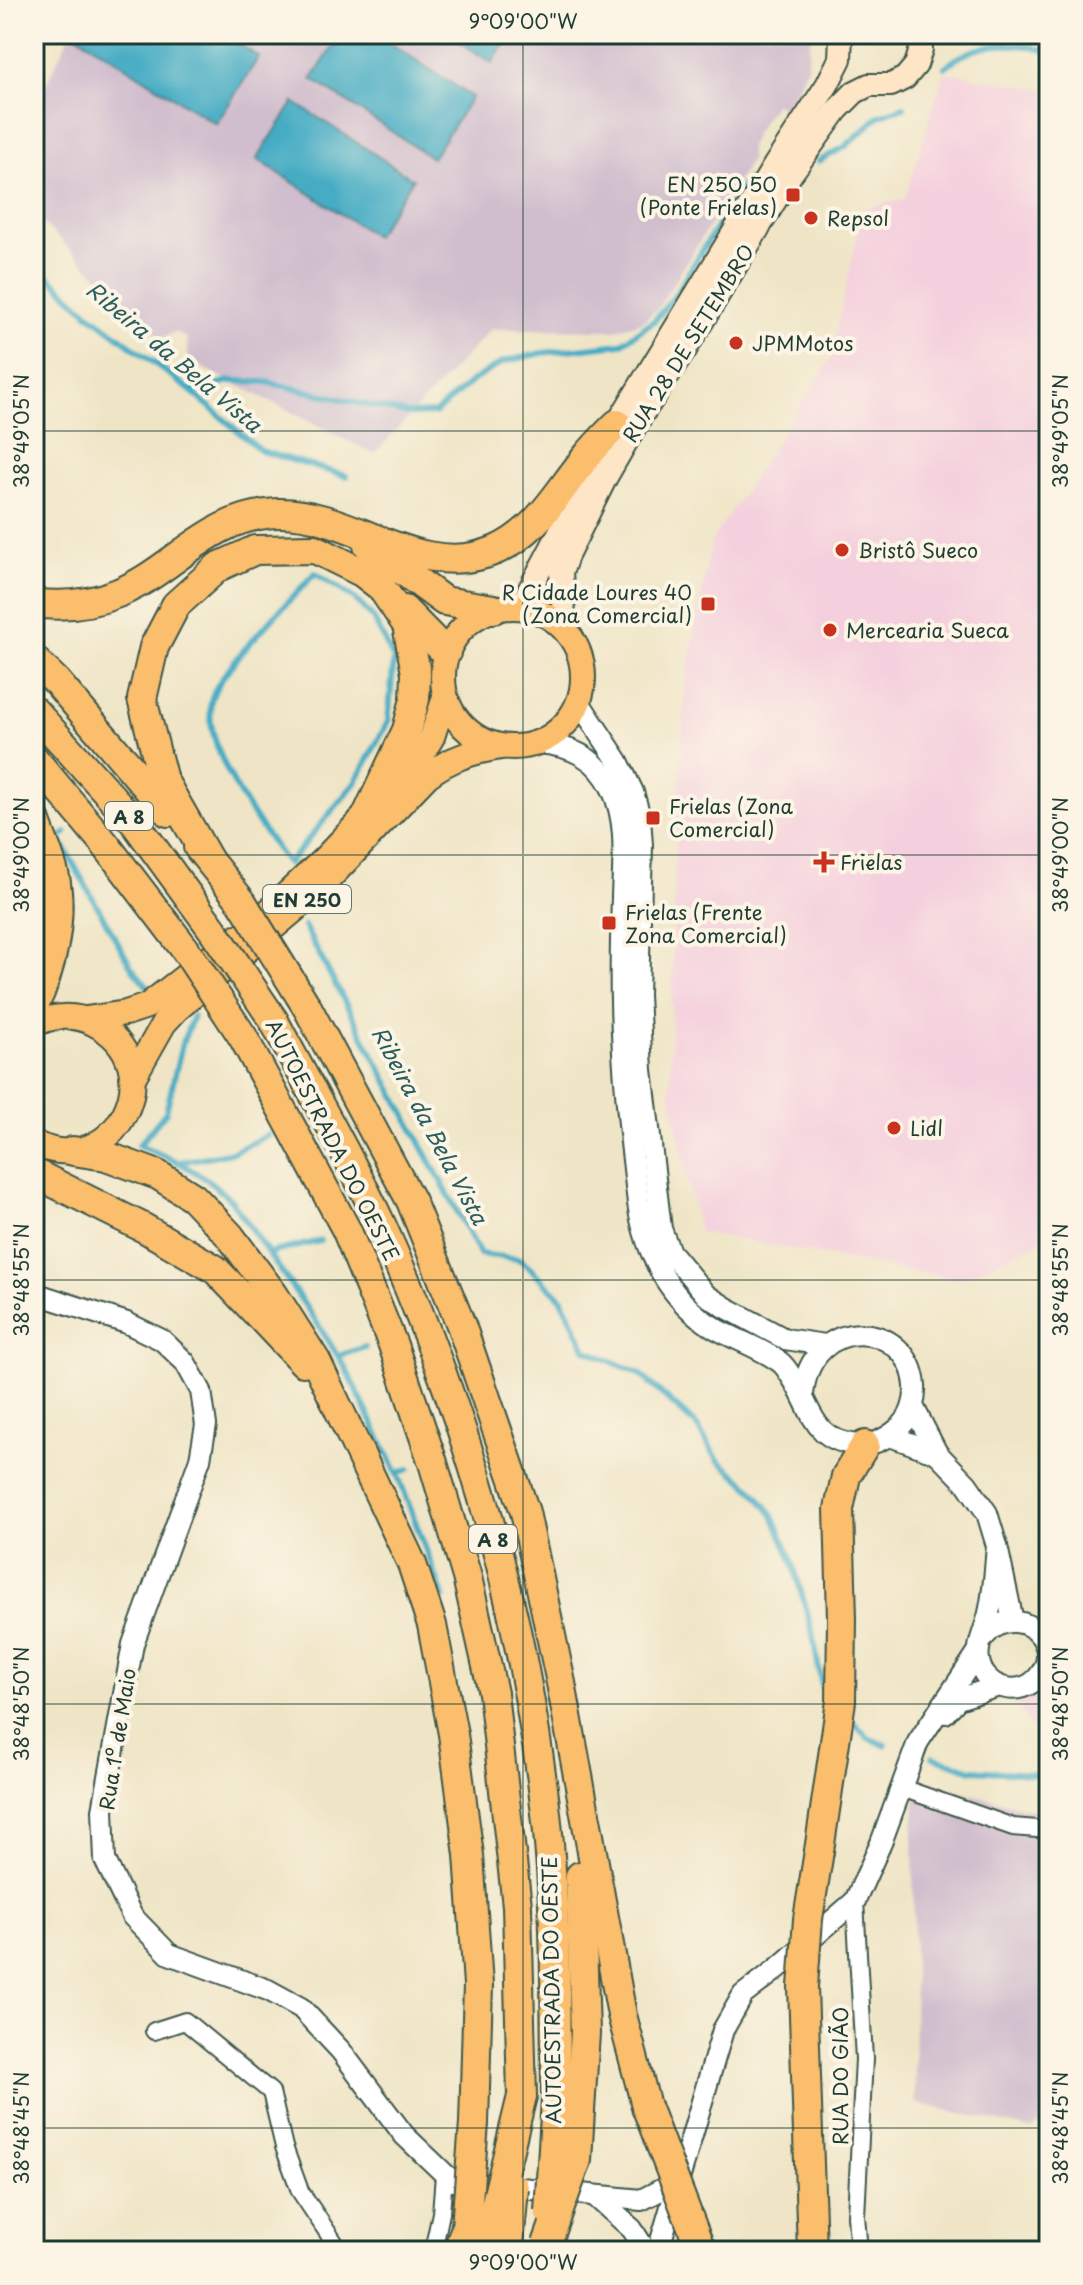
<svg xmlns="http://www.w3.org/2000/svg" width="1083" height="2285" font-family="'Playpen Sans',sans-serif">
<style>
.built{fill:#f4cfdd}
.industrial{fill:#d0bdcd}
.water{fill:#45acc4;stroke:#32747c;stroke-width:2}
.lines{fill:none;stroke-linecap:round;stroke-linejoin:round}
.stream{stroke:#45acc4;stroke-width:6}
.minor-casing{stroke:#3e564a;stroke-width:20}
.tertiary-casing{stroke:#3e564a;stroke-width:24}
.secondary-casing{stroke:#3e564a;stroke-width:26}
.primary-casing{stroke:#3e564a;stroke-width:28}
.motorway-casing{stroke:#3e564a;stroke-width:32}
.minor{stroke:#fff;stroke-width:16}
.tertiary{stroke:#fff;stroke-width:20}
.secondary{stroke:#fde5c5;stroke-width:22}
.primary{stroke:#fabe6d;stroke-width:24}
.motorway{stroke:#fabe6d;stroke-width:28}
.motorway-bridge-casing{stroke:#3e564a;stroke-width:32;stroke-linecap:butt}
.motorway-bridge{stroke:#fabe6d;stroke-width:28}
.ticks{fill:none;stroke:#1f3d34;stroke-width:2;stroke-opacity:0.45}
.poi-dot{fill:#c8321e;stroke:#fcf5e5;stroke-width:3}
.labels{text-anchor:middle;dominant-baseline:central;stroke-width:8;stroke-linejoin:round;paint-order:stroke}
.shield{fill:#fcf5e5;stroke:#617469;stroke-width:2}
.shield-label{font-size:18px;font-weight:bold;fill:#1f3d34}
.poi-label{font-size:20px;fill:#1f3d34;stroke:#fcf5e5;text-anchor:start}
.street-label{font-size:20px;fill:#1f3d34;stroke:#fcf5e5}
.water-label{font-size:22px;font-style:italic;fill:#2a5e5f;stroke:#fcf5e5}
.neatline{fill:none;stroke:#1f3d34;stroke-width:3}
.ticks-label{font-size:20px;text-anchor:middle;fill:#1f3d34}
</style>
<rect width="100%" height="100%" fill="#fcf5e5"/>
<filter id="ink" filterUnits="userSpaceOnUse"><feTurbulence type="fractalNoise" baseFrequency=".0125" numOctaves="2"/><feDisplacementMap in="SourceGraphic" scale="16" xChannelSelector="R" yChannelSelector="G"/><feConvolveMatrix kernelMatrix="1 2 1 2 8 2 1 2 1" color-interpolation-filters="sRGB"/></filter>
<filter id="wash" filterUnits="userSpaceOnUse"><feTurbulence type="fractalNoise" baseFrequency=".006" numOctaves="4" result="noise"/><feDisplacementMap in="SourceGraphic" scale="32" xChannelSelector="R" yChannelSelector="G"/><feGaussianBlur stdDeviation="1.8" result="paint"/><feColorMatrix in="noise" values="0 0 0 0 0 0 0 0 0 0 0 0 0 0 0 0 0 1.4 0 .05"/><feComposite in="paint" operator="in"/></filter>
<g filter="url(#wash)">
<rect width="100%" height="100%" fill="#efe5c6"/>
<g class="built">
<path d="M944,72l105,18v1134l-11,19 -80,37 -259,-48 -29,-138 5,-232 10,-174 26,-146 119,-182 33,-151 42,-10z"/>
<path d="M1049,1679v59l-11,-1 -24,-36 28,-11z"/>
</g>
<g class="industrial">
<path d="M70,34h741l-4,34 -12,24 -11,17 -9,-6 -20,30 -5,12v16l-92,147 -16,14 -26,8 -125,-1 -117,125 -186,-94 -1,-22 -12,-6 -14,6 -127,-124v-104z"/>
<path d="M917,1780l132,34v305l-18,10 -116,-26 -2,-275z"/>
</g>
<g class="water">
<path d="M75,34h148l36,23 -43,67z"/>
<path d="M341,34h35l96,63 -40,61 -120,-79z"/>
<path d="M448,34h63l-19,29z"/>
<path d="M294,102l119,77 -38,57 -118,-77z"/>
</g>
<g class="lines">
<g class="stream">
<path d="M34,52l9,-18"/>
<path d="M945,67c29,-24 68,-28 104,-15"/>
<path d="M819,161l27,-15 33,-30 25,-9"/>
<path d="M34,263l55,51 101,76 71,61 85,25"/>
<path d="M190,390l41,-9 35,1 142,32 27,-1 37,-32 31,-19 39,-9 79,-9 34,-24 17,-21 74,-119"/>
<path d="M315,573l40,26 18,19 21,41 -6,63 -33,61 -67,81c-29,-38 -85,-114 -77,-163 5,-29 82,-103 104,-128z"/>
<path d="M66,833l-7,5 73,130 15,18"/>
<path d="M304,926l176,328 39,5 13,11 30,29 24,51 54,24 56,51 22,35 32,27 23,28 20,48 19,67 10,57 10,11"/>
<path d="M193,1016l-11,28 -16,68 -27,33 41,18 28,17 23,20 81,115 33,52 52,106 47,125"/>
<path d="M180,1162l53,-10 35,-17"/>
<path d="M269,1253l51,-12"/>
<path d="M338,1356l27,-9"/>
<path d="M397,1473l12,-4"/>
<path d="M848,1716l20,22 17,7"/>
<path d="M933,1757l39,13 77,5"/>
</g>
</g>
</g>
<g filter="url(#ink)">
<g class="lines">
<defs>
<g id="minor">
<path d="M902,1788l111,39 36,3"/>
<path d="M855,1901l9,158 -8,157 3,35"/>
<path d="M154,2031l31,-10 86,71 13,55 16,44 40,60"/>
<path d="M433,2251l8,-38 3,-38"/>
</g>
<g id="tertiary">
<path d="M579,702l39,59 15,31 7,25 2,28 -4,150 4,75 19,159 9,23 36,43 19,12 60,32 40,6"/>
<path d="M539,743c33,3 59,15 73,46 16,34 11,72 10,108 -1,35 -2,70 -1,104 1,68 9,135 17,202 7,49 32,99 77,125 21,12 46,20 65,34 5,4 8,9 11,14 22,33 20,65 68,69 15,1 32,-9 43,-20 9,-9 14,-25 13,-39 -5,-67 -105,-74 -112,9"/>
<path d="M34,1293l93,30 35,17 23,22 16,29 5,34 -6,34 -67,185 -30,166 2,50 27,56 37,38 99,36 33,18 40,43 63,84 48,46 189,19 37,-19"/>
<path d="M913,1406l24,47 30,31 20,29 10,33 16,75"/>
<path d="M890,1436l47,17"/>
<path d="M981,1641c31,-45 87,-1 58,35 -18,23 -56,13 -60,-16 -3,-15 7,-32 10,-47 5,-22 6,-45 8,-67"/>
<path d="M945,1713l13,-14 41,-13"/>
<path d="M596,2197l36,32 14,22"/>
<path d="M658,2251l65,-221 20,-35 35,-27 77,-67 26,-58 37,-101 60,-90"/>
</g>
<g id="secondary">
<path d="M516,606l10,-10 91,-172 159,-261 51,-78 13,-26 1,-25"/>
<path d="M565,629l-4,-56 6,-17 39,-79 35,-61 44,-66 106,-176 46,-64 18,-18 14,-7h22l14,-7 11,-13 5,-16 -1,-15"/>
</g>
<g id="primary">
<circle cx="513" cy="677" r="70"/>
<path d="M271,909l54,-51 94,-99 13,-22 13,-40"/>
<path d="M86,1019l40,-6 21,-7 89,-69"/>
<path d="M34,1025c17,-10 41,-11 59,-2 83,41 21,161 -59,120"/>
<path d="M133,1078l31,-55 13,-14 142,-120 108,-113c23,-18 45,-24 74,-29"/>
</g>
<g id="motorway">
<path d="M368,545l76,56 50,8"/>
<path d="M34,603c28,4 57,1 84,-10 57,-23 91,-78 161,-80 76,-1 141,70 217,37 43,-19 63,-61 92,-95 9,-11 19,-21 29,-31"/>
<path d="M404,610l42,43"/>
<path d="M34,660l22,21 112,131"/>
<path d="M34,711l101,112 78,107"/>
<path d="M34,759l71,85 80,105"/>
<path d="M34,816c7,22 19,45 22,67 6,39 -5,88 -22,123"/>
<path d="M198,847l44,55"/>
<path d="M208,859l-45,-79 -21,-81 12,-52 22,-42 42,-38 37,-17 60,-1 48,24 18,14 26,38 9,48 -1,26 -8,31 -40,85"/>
<path d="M34,932l6,-47"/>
<path d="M307,1007l104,194 50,124 64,187 36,171 61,332 24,91"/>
<path d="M274,1021c35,67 75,134 107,203 82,181 139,375 163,573 13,100 11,201 12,302"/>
<path d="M243,1037l104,194 46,114 40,118 34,114 26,116 24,213 5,190"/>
<path d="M73,1151l33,5 52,19 35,22 37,39 44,59 42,66 96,203 20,61 21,109 16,121 9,130 -4,138"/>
<path d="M34,1173l110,55 71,41 88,93"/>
<path d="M819,1851l22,-150 1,-83 -3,-109 7,-33 19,-31"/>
<path d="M580,1876l5,157 -4,62"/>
<path d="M803,1987l9,264"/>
<path d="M458,2251l8,-24"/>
</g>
</defs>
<use href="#minor" class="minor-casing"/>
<use href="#tertiary" class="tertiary-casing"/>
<use href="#secondary" class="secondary-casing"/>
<use href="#primary" class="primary-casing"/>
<use href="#motorway" class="motorway-casing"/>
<use href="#minor" class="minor"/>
<use href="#tertiary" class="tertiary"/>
<use href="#secondary" class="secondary"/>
<use href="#primary" class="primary"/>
<use href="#motorway" class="motorway"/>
<defs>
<g id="motorway-bridge">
<path d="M242,902l65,105"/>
<path d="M213,930l61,91"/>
<path d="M185,949l58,88"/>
<path d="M803,1987l5,-68 11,-68"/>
<path d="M646,2106l53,139"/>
<path d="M549,2211l7,-112"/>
<path d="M466,2227l8,-104"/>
<path d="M486,2244l36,-148"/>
<path d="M547,2244l30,-84 4,-65"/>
<path d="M509,2246l5,-58"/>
</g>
</defs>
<use href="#motorway-bridge" class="motorway-bridge-casing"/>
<use href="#motorway-bridge" class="motorway-bridge"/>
</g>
</g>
<path class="ticks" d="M523,34v2217M34,431h1015M34,855h1015M34,1280h1015M34,1704h1015M34,2128h1015"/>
<g class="poi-dot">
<rect x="785" y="187" width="16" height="16" rx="4"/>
<circle cx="811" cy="218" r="8"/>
<circle cx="736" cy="343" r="8"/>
<circle cx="842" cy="550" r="8"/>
<rect x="700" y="596" width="16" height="16" rx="4"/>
<circle cx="830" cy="630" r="8"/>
<rect x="645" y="810" width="16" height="16" rx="4"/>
<path d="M820 850h8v8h8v8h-8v8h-8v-8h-8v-8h8z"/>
<rect x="601" y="915" width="16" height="16" rx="4"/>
<circle cx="894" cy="1128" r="8"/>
</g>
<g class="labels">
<g class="shield">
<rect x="105" y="802" width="48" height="28" rx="6"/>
<rect x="263" y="885" width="88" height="28" rx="6"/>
<rect x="469" y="1525" width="48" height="28" rx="6"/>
</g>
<g class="shield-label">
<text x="129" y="816">A 8</text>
<text x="307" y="899">EN 250</text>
<text x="493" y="1539">A 8</text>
</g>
<g class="poi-label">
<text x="777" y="184" text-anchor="end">EN 250 50<tspan x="777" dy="23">(Ponte Frielas)</tspan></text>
<text x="827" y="218">Repsol</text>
<text x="752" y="343">JPMMotos</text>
<text x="858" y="550">Bristô Sueco</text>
<text x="692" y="592" text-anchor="end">R Cidade Loures 40<tspan x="692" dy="23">(Zona Comercial)</tspan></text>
<text x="846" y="630">Mercearia Sueca</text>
<text x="669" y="806">Frielas (Zona<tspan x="669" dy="23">Comercial)</tspan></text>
<text x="840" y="862">Frielas</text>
<text x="625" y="912">Frielas (Frente<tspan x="625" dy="23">Zona Comercial)</tspan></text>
<text x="910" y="1128">Lidl</text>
</g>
<g class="street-label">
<text transform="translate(688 343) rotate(-58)">RUA 28 DE SETEMBRO</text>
<text transform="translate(333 1140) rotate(63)">AUTOESTRADA DO OESTE</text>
<text transform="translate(117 1739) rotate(-81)">Rua 1º de Maio</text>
<text transform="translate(551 1990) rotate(-91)">AUTOESTRADA DO OESTE</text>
<text transform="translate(840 2076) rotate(-90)">RUA DO GIÃO</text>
</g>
<g class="water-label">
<text transform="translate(175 356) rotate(40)">Ribeira da Bela Vista</text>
<text transform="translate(431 1125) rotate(62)">Ribeira da Bela Vista</text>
</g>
</g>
<rect width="1083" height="2285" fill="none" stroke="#fcf5e5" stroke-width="88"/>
<rect x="44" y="44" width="995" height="2197" class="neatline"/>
<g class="ticks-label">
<text x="523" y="29">9°09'00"W</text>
<text transform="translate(22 431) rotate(-90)" y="7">38°49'05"N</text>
<text transform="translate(1061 431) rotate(-90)" y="7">38°49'05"N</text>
<text transform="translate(22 855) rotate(-90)" y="7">38°49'00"N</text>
<text transform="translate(1061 855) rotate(-90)" y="7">38°49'00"N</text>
<text transform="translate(22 1280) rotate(-90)" y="7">38°48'55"N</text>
<text transform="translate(1061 1280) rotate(-90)" y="7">38°48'55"N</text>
<text transform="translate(22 1704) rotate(-90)" y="7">38°48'50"N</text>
<text transform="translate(1061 1704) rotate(-90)" y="7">38°48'50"N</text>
<text transform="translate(22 2128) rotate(-90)" y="7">38°48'45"N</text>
<text transform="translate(1061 2128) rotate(-90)" y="7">38°48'45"N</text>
<text x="523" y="2270">9°09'00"W</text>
</g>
</svg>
